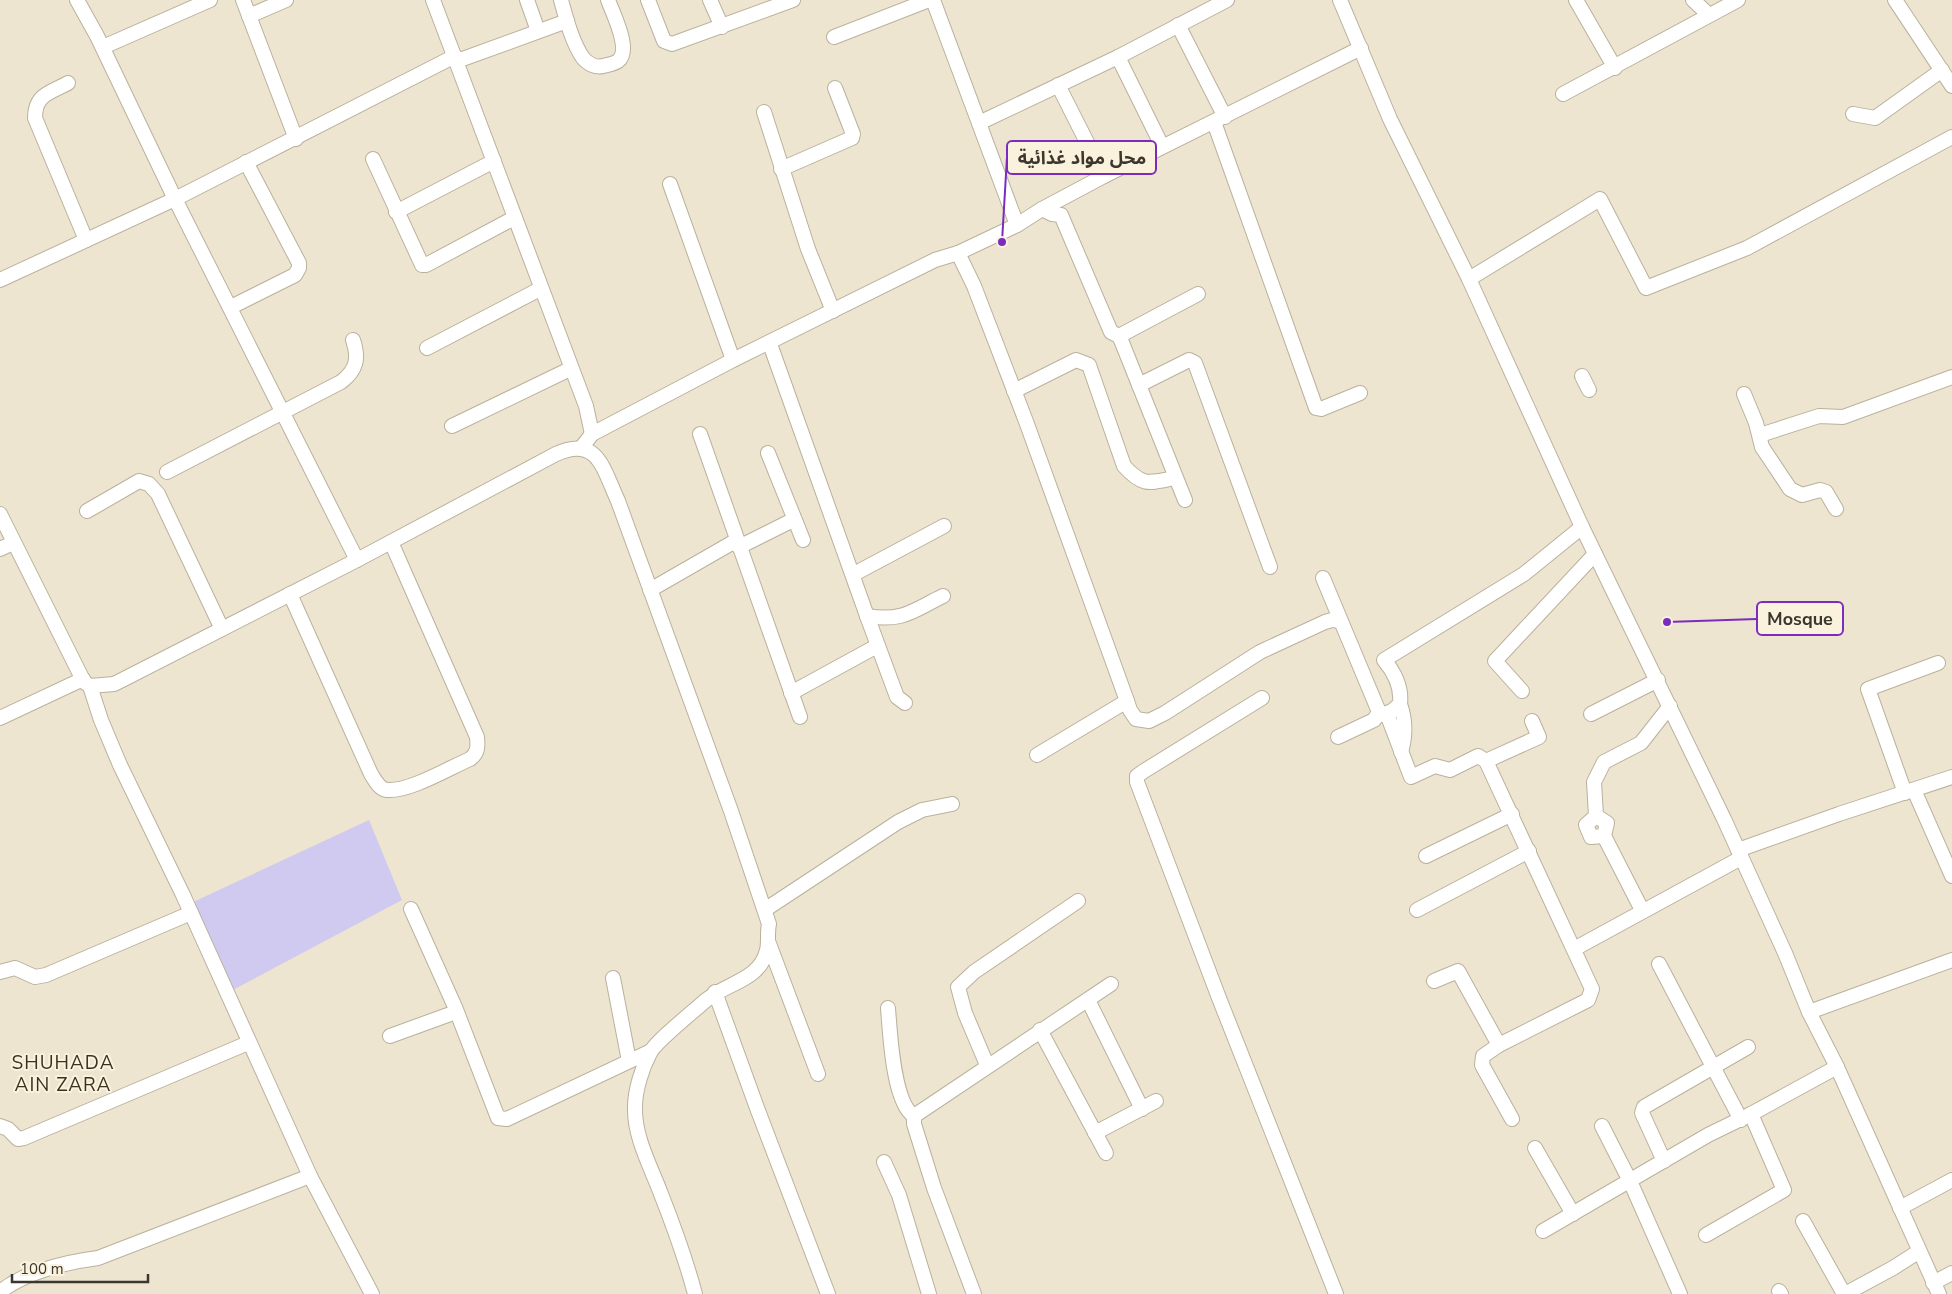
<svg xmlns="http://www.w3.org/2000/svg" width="1952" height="1294" font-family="'Nunito Sans','Noto Sans Arabic',sans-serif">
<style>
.green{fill:#d0caf1}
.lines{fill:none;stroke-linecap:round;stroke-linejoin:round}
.minor-casing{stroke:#bab19d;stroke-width:16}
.minor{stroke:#fff;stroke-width:14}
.labels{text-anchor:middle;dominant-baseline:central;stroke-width:4;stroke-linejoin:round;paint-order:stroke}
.quarter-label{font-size:19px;letter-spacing:1px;fill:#393221;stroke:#fbf2dd}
.leader{fill:none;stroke:#7b2cbf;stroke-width:2}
.callout-dot{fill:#7b2cbf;stroke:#fbf2dd;stroke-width:2}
.callout{fill:#fbf2dd;stroke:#7b2cbf;stroke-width:2}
.callout-label{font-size:18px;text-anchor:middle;font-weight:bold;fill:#3b372f}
</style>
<rect width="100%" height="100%" fill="#eee5d0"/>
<path class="green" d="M369,820l33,80 -171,91 -40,-88z"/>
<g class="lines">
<defs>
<g id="minor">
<path d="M77,0l20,36 78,163 182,361"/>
<path d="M243,0l53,139"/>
<path d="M433,0l153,406 6,28"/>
<path d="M527,0l11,31"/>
<path d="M561,0c5,18 11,42 22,58 5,6 13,10 20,8 4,-1 11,-2 15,-5 14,-11 -5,-47 -10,-61"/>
<path d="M648,0l16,41 8,3 121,-44"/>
<path d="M710,0l12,27"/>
<path d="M933,0l84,225"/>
<path d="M1340,0l50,119 79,160 113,248 142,292 61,134 24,59 28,55 102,227"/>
<path d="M1576,0l39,68"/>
<path d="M1693,0l16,15"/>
<path d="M1895,0l57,86"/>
<path d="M249,16l37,-16"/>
<path d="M1178,25l47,92"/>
<path d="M834,37l95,-37"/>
<path d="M103,47l107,-47"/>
<path d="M1118,57l44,89"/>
<path d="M457,61l110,-40"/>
<path d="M68,83c-18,10 -33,11 -33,35l51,122"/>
<path d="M1058,85l46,91"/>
<path d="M1563,94l175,-94"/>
<path d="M764,112l44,137 25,62"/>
<path d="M1853,114l22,4 67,-48"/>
<path d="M1214,122l102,286 5,1 39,-16"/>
<path d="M979,123l139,-66 109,-57"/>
<path d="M373,159l49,106h4l88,-47"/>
<path d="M781,169l71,-31 1,-4 -18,-46"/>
<path d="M670,184l63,176"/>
<path d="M1042,209l10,5 9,1 50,117 8,4 2,4 64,160"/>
<path d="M396,212l98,-51"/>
<path d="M958,253l16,33 53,138 100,277 -90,54"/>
<path d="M1469,279l131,-80 46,89 101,-40 205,-111"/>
<path d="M0,280l175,-81 280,-143"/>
<path d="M231,307l64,-32 4,-7v-5l-53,-101"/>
<path d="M1119,336l79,-42"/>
<path d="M770,344l97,272c36,6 45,-5 76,-20"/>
<path d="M427,348l113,-59"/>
<path d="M1582,376l7,14"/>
<path d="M1139,385l50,-25 6,3 75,204"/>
<path d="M1014,391l62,-31 13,5 35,101c19,21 25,17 51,12"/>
<path d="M1744,394l12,29 6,24 28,42 12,6 18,-5 6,2 10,17"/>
<path d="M452,426l118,-57"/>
<path d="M700,434l100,283"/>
<path d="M1760,435l59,-19 24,1 109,-40"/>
<path d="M582,447l10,-13 141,-74 202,-100 23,-7 59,-28 25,-16 62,-33 257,-128"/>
<path d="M768,453l35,87"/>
<path d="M167,472l174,-90c16,-12 18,-24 12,-42"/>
<path d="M87,511l52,-30 10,3 9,10 64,135"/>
<path d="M0,514l84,168 6,4 11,34 19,45 63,130 127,281 62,118"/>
<path d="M739,547l54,-27"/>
<path d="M0,549l13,-6"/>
<path d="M854,574l90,-48"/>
<path d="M1323,578l56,134 -5,8 -36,17"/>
<path d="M650,590l87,-50"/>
<path d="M290,594l81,180c4,6 8,15 16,16 22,2 62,-22 83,-31 8,-6 8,-12 7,-22l-86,-195"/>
<path d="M867,616l30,81 8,6"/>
<path d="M90,686l24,-2 10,-5 233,-119 199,-106c42,-19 47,15 62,47l113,310 38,113c-2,9 0,18 -2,26 -7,31 -42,33 -62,51 -11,10 -50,41 -55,52 -8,15 -15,37 -15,54 -1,30 16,60 26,87 13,33 25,66 34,100"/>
<path d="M1522,691l-27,-30 100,-107"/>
<path d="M791,693l86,-47"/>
<path d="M1262,698l-118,73 -7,5v6l82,216 117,296"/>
<path d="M1127,701l3,9 6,9 13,2 16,-8 95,-61 65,-30 7,-2 8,1"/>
<path d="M1400,704c6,17 6,31 1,48"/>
<path d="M1387,714l24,63 24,-11 15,4 28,-14 8,5 106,228 -4,11 -89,45 -16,11 -1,9 30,54"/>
<path d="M1591,714l67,-34"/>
<path d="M1378,716l14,-5 8,-7c2,-17 -5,-31 -16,-44l140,-86 58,-47"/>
<path d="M0,718l83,-39"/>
<path d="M1486,761l53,-24 -7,-16"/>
<path d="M1914,790l38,86"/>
<path d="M1905,793l-37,-104 70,-26"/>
<path d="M1596,816l-2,-34 10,-20 37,-19 29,-37"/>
<path d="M1596,816l11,7 -3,13 -13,1 -5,-12z"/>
<path d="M1604,836l38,74"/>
<path d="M1738,850l101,-36 113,-37"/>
<path d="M1426,856l86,-42"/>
<path d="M411,909l44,98 43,111 9,1 144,-68"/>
<path d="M766,909l132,-87 24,-12 30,-6"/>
<path d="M1417,910l112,-59"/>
<path d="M768,941l50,133"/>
<path d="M1574,949l167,-91"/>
<path d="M1659,964l82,156"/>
<path d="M0,972l15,-4 20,9 11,-2 145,-62"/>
<path d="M613,978l16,83"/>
<path d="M1434,981l24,-10 41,74"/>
<path d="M715,992l42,116 71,186"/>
<path d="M1088,1000l54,109"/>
<path d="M888,1008c2,24 5,95 26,108"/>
<path d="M1809,1012l143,-52"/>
<path d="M1040,1030l66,123"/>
<path d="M390,1036l66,-24"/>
<path d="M987,1065l-22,-52 -7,-26 16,-15 104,-71"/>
<path d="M0,1126l8,3 10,10 6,-1 224,-95"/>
<path d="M1602,1126l28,55 50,113"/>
<path d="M1095,1133l61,-32"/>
<path d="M1535,1148l38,66"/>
<path d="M1664,1161l-22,-48 2,-6 104,-60"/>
<path d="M884,1162l15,33 30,99"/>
<path d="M1900,1208l52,-28"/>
<path d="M1803,1221l41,73"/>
<path d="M1543,1231l165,-96 43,-21 86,-47"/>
<path d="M1706,1235l78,-45 -33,-76"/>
<path d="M1933,1283l19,-10"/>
<path d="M1779,1291l2,3"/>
<path d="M0,1292c24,-20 67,-30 98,-34l212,-82"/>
<path d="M974,1294l-40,-106 -20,-64v-8l197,-132"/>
<path d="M1845,1294l48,-26 25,-16"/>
</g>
</defs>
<use href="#minor" class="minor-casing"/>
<use href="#minor" class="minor"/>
</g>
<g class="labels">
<g class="quarter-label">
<text x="63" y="1063">SHUHADA<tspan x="63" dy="22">AIN ZARA</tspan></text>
</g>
</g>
<path class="leader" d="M1002 242L1007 157M1667 622L1757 619"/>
<g class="callout-dot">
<circle cx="1002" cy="242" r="5"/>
<circle cx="1667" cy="622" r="5"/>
</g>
<g class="callout">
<rect x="1007" y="141" width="149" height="33" rx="5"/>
<rect x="1757" y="602" width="86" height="33" rx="5"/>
</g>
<g class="callout-label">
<text x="1082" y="164">محل مواد غذائية</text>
<text x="1800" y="625">Mosque</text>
</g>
<path d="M12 1274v8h136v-8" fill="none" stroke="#3b372f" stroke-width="2.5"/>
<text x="20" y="1274" font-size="15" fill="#3b372f" stroke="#fbf2dd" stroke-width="4" paint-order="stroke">100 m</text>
</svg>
